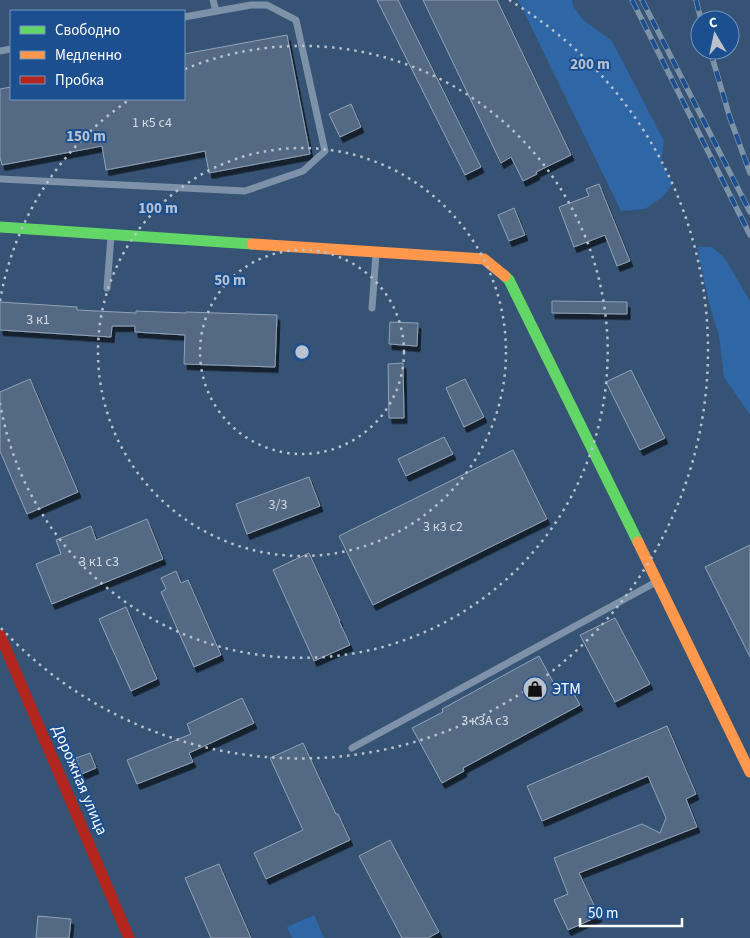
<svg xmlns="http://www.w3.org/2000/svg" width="750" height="938" font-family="'Source Sans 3',sans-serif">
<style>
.green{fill:#2f66a5}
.building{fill:#526984;stroke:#92a2b6;filter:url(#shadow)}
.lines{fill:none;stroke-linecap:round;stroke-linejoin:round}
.lane{stroke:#7d92a8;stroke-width:7}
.fast{stroke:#63d668;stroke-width:11}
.slow{stroke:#ff974d;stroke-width:11}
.jam{stroke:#b3261e;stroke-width:11}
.rail-casing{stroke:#7e92a7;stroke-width:5.5}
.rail{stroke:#1b4f8f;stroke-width:4;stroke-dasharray:11;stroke-linecap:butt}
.ring{fill:none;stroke:#b9c2ce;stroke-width:2.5;stroke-dasharray:2.5 5}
.labels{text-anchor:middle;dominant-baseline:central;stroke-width:4;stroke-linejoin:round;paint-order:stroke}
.number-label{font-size:14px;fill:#d4dae0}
.poi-label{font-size:16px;fill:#fff;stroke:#1b4f8f;text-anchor:start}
.street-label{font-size:16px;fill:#fff;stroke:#1b4f8f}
.centre{fill:#b9c2ce;stroke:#1b4f8f;stroke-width:2.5}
.ring-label{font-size:15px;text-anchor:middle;font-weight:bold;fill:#b9c2ce;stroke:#1b4f8f;stroke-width:4;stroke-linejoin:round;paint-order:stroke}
</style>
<defs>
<filter id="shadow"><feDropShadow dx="3" dy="5.5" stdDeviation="0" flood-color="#0009"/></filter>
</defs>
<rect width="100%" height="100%" fill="#365274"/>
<g class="green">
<path d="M518,0h54l1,6 10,14 29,21 52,100 -3,20 12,23 -12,14 -16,11 -24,2z"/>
<path d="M697,247h15l12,10 26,44v114l-26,-38 -5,-41 -10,-33z"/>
<path d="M314,915l10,23h-32l-5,-11z"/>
</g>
<g class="building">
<path d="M377,0h21l83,167 -16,8z"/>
<path d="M423,0h74l74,155 -35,17 1,2 -14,7 -12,-24 -10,6z"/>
<path d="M287,35l23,119 -101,19 -4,-22 -99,19 -4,-24 -100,19 -2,-8v-68l11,-2v12h173v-45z"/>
<path d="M351,104l10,23 -21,10 -11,-23z"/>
<path d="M599,184l31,77 -13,5 -12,-31 -31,12 -15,-40 30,-11 -3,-7z"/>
<path d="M514,208l11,27 -16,6 -11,-26z"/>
<path d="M552,301l75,1v12l-75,-1z"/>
<path d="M0,302l77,5v3l59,3v-2l50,2v-1l91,3 -2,52 -91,-3 1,-29 -50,-3v-6h-23l-1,11 -111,-7z"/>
<path d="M390,322l28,1 -1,23 -28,-2z"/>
<path d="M403,363l1,55h-15l-1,-54z"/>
<path d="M631,370l34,68 -25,12 -34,-68z"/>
<path d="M30,379l48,113 -51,22 -27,-63v-59z"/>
<path d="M465,379l19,38 -20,10 -18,-39z"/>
<path d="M444,437l9,17 -47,22 -8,-17z"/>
<path d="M513,450l34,69 -174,86 -34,-69z"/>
<path d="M309,477l11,29 -73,28 -11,-30z"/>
<path d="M147,519l16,40 -111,45 -16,-40 25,-10 -5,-14 35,-14 5,14z"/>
<path d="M750,545v112l-45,-90z"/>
<path d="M309,553l31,68h-1l11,24 -36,16 -41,-91z"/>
<path d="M176,571l5,12 7,-3 33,75 -27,12 -33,-75 5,-3 -5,-11z"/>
<path d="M126,607l31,72 -26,12 -32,-72z"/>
<path d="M615,618l35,66 -35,18 -35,-67z"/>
<path d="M539,656l19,35 11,-6 11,20 -117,63 1,3 -22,12 -30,-55 31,-16 -1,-3z"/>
<path d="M242,698l12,25 -65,30 4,9 -56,22 -10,-24 64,-26 -4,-10z"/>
<path d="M667,726l29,68 -10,5 11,28 -118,46 20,43 -31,14 -14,-30 14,-6 -14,-36 88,-34 18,9 6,-15 -18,-42 -106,45 -15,-35z"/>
<path d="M303,743l33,71h2l12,26 -84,39 -12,-26 49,-23 -33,-72z"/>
<path d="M90,753l6,15 -14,6 -6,-16z"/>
<path d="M390,840l49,92 -11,6h-26l-43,-82z"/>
<path d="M219,864l32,74h-40l-26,-60z"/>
<path d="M38,916l33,3 -2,19h-33z"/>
</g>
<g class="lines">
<g class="lane">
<path d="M213,0l3,11"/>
<path d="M0,51l11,-2"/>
<path d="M0,179l245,12 58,-20 22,-20 -29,-131 -29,-15h-16l-67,12"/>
<path d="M107,288l4,-52"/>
<path d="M372,308l4,-54"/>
<path d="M352,748l304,-166"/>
</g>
<g class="fast">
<path d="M0,227l252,17"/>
<path d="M505,276l4,4 129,262"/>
</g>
<g class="slow">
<path d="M252,244l232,15 21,17"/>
<path d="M638,542l112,230"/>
</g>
<path class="jam" d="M0,635l129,303"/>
<defs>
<g id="rail">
<path d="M632,0l118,235"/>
<path d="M642,0l108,212"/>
<path d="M696,0l5,20"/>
<path d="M710,50l20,68 20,55"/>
</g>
</defs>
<use href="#rail" class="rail-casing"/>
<use href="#rail" class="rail"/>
</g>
<g class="ring">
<circle cx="302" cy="352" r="102"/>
<circle cx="302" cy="352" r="204"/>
<path d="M0 301A306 306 0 0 1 129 100M185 69A306 306 0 1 1 0 403"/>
<path d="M509 0A408 408 0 1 1 1 628"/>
</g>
<defs>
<symbol id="shop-disc" viewBox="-11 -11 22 22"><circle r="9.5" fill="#b9c2ce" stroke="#1b4f8f"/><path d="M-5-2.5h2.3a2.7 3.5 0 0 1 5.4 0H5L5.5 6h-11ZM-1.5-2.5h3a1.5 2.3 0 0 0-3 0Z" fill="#111"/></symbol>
</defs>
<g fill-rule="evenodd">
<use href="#shop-disc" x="521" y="675" width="28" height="28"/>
</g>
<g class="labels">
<g class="number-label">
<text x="152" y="123">1 к5 с4</text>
<text x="38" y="320">3 к1</text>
<text x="278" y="505">3/3</text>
<text x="443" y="527">3 к3 с2</text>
<text x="99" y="562">3 к1 с3</text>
<text x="485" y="721">3 к3А с3</text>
</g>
<g class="poi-label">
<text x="552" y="689">ЭТМ</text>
</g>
<g class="street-label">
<text transform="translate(80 780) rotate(67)">Дорожная улица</text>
</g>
</g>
<circle cx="302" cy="352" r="8" class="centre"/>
<g class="ring-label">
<text x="590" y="69">200 m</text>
<text x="86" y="141">150 m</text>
<text x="158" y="213">100 m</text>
<text x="230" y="285">50 m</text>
</g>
<rect x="10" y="10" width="175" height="90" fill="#1b4f8f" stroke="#7695bc"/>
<rect x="20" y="26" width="25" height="8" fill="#63d668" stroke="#7695bc"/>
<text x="55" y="35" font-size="15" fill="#ffffff">Свободно</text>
<rect x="20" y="51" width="25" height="8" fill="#ff974d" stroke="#7695bc"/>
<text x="55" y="60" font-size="15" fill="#ffffff">Медленно</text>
<rect x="20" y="76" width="25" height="8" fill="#b3261e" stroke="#7695bc"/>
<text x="55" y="85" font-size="15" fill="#ffffff">Пробка</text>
<g transform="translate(715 35) rotate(351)"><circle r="24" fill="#1b4f8f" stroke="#7695bc"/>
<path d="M0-4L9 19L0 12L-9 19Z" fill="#b9c2ce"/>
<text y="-8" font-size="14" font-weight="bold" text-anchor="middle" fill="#ffffff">С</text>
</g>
<path d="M580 918v8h102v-8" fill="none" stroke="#ffffff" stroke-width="2.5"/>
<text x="588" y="918" font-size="15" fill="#ffffff" stroke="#1b4f8f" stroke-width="4" paint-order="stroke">50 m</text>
</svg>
